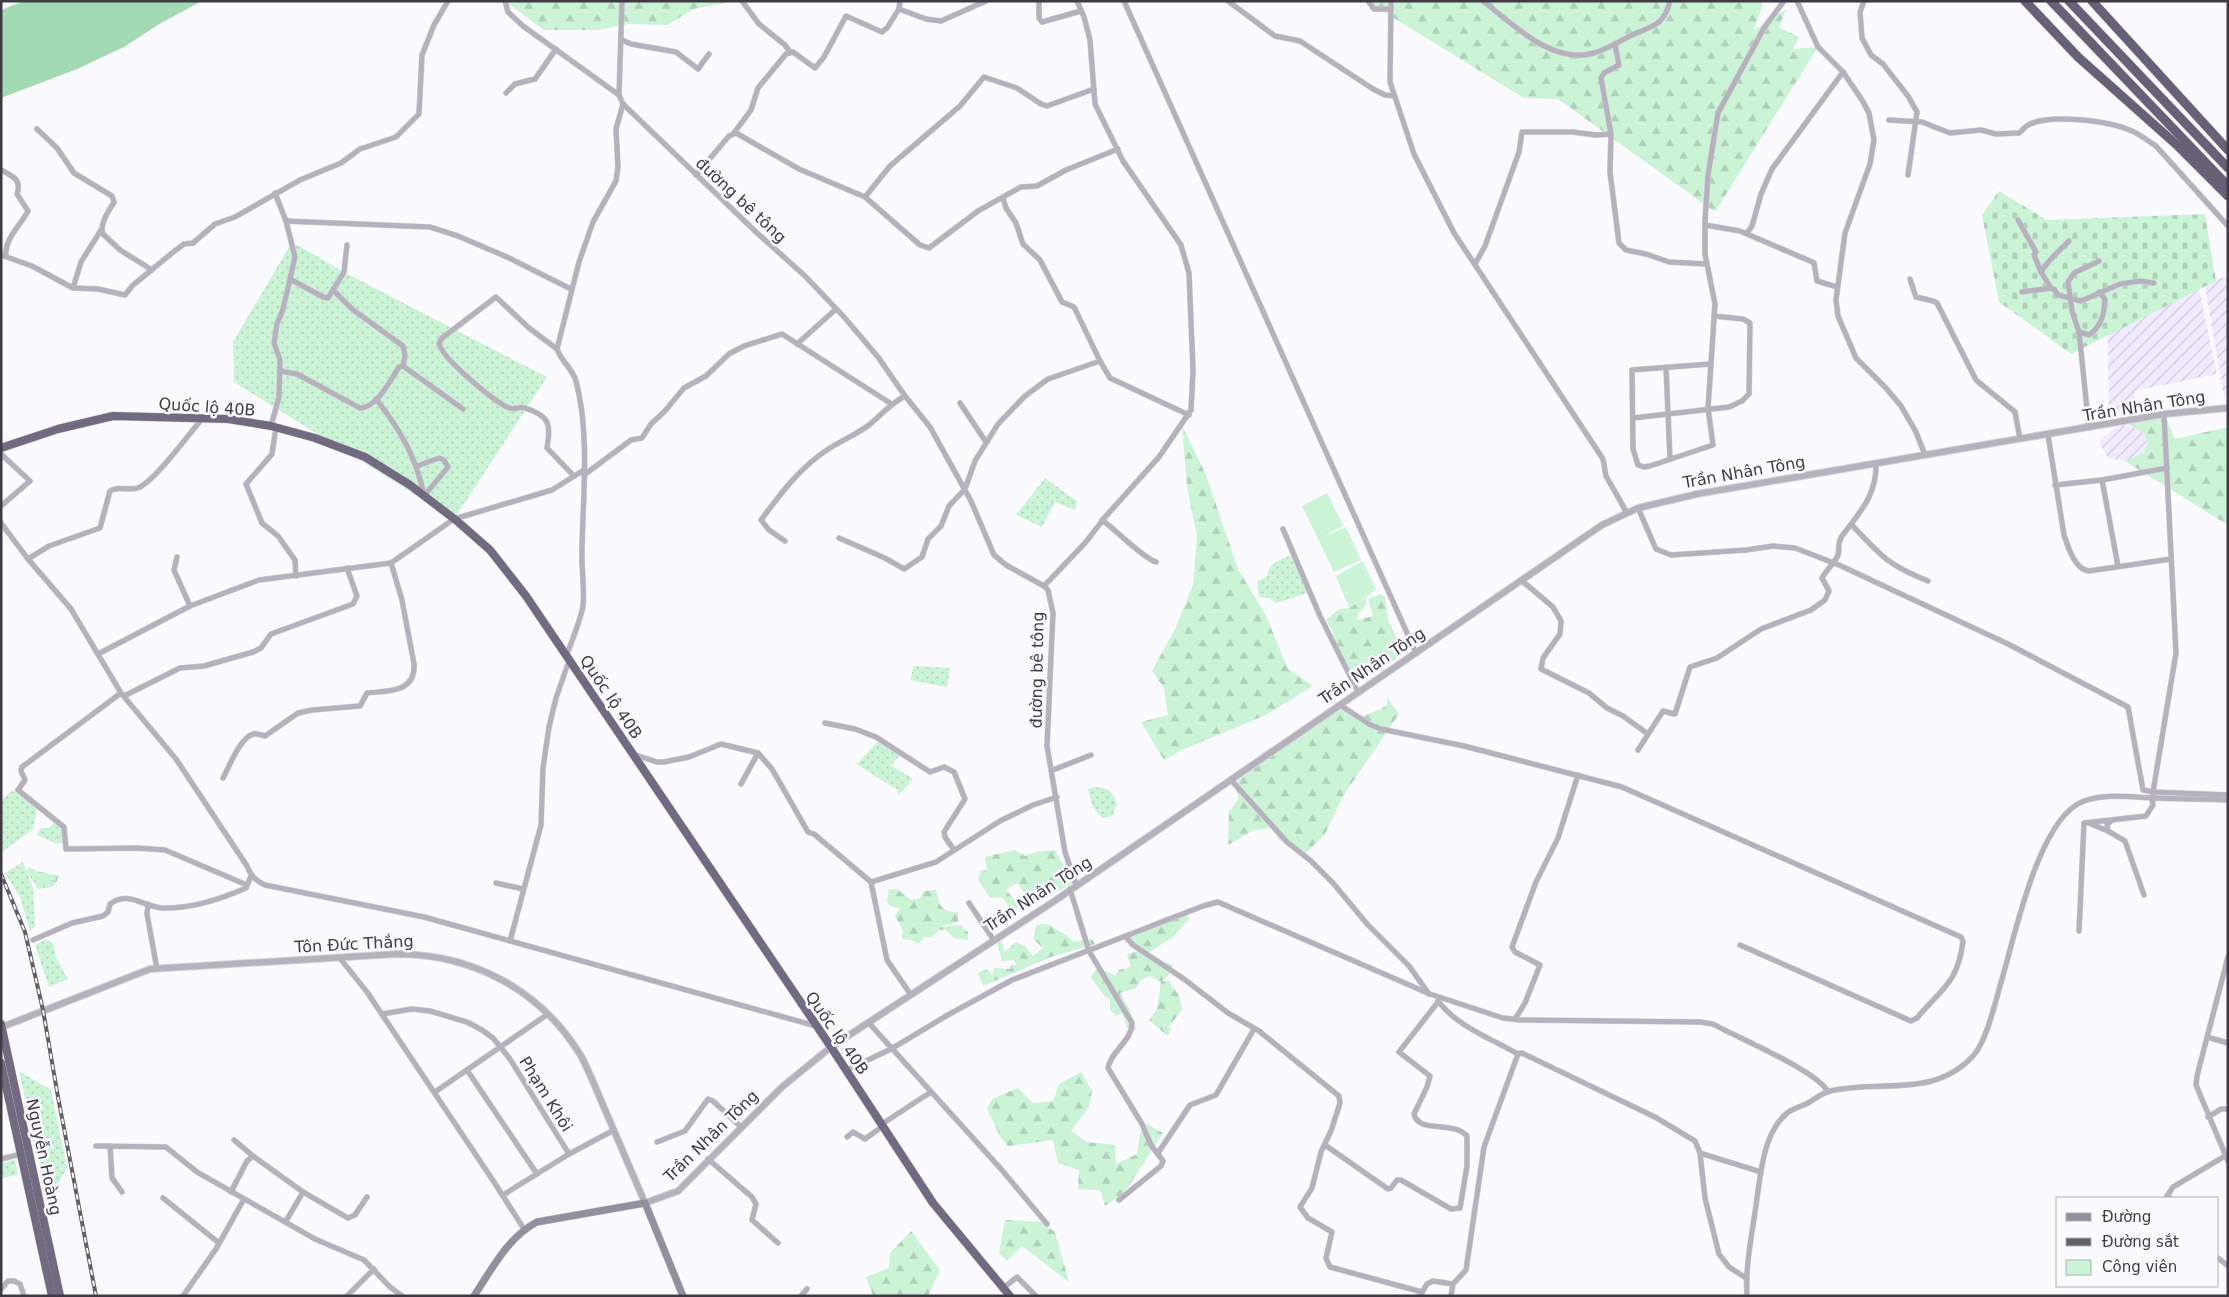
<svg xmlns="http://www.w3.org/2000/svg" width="2229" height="1297" font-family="'DejaVu Sans',sans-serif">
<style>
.industrial{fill:url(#industrial-furrows)}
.grass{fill:url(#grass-dots)}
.forest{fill:url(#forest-firs)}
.wetland{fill:url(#wetland-marsh)}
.cemetery{fill:url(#cemetery-stones)}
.park{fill:#cbf3d6}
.water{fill:#a3dab3}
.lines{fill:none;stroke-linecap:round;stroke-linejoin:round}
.minor-casing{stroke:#d5d4da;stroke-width:6}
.tertiary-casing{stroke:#d5d4da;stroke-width:8}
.secondary-casing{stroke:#d5d4da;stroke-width:8}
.trunk-casing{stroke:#d5d4da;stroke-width:9}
.motorway-casing{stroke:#d5d4da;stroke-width:10}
.minor{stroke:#b6b2bd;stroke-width:5}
.tertiary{stroke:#b6b2bd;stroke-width:6}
.secondary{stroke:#948f9f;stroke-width:7}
.trunk{stroke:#726a80;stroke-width:8}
.motorway{stroke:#686076;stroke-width:9}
.rail-casing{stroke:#625f68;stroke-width:4}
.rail{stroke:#fbfaff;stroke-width:2;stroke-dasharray:5.5;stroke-linecap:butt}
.labels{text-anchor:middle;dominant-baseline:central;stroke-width:5;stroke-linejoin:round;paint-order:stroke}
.street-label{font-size:16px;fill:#3e3b45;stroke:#fbfaff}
</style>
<defs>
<pattern id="industrial-furrows" width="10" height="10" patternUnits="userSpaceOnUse" patternTransform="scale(1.25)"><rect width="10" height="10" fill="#f2ebff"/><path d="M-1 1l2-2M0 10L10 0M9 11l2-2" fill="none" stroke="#d1cadc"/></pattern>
<pattern id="grass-dots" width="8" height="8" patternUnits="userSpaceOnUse" patternTransform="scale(1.25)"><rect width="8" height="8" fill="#cbf3d6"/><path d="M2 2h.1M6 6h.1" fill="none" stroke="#afd1b9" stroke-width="1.8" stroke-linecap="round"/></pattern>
<pattern id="forest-firs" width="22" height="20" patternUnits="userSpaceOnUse" patternTransform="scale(1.25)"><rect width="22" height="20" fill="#cbf3d6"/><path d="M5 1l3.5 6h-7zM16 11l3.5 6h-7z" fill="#afd1b9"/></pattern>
<pattern id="wetland-marsh" width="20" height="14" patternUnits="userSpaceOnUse" patternTransform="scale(1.25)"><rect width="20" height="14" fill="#cbf3d6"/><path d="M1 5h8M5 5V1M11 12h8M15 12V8" fill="none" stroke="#afd1b9"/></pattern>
<pattern id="cemetery-stones" width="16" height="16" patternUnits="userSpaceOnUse" patternTransform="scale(1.25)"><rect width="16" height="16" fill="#cbf3d6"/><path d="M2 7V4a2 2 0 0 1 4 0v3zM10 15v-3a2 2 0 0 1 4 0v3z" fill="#afd1b9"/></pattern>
</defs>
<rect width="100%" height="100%" fill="#fbfaff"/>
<g class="industrial">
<path d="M2228,277v120h-4l-20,-116z"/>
<path d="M2199,289l18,85 -82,17v18l-26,5 -2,-94z"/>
<path d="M2119,425l20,3 5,5 4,11 -5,9 -12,8 -22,-2 -9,-14 1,-6z"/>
</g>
<g class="grass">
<path d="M292,242l59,34 196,101 -93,142 -220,-137 -1,-40z"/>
<path d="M1045,478l32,23 -2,9 -20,-8 -13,25 -26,-12z"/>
<path d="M1292,555l16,38 -32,10 -7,-5 -10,-1 -2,-16 10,-4c1,-15 12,-16 25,-22z"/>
<path d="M914,666l36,2 -3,19 -37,-7z"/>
<path d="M881,738l21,15 -11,12 22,14 -14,16 -2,-5 -40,-26z"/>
<path d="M1093,787c15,1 19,3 24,17l-5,12 -10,2 -9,-11 -5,-18z"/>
<path d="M11,791l6,1 18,10 2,7 -4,20 -31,23 -1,-51z"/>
<path d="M54,822l9,3 1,14 -2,4h-7l-18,-8 4,-7h8z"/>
<path d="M23,862l10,26 2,39 -5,4 -10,-34 -15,-24z"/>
<path d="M47,939l7,6 2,13 12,21 -19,8 -14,-42z"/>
<path d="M19,1071l32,19 16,78 -19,34z"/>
<path d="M15,1159l3,16 -17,3v-14z"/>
</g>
<g class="forest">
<path d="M505,1h229l-40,8 -27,16 -39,-1 -31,6h-53z"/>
<path d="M1366,1h394l3,3 -9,26 32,-21 -7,18 20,10 -6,12 25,-2 -103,165 -157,-113 -34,-1z"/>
<path d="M2164,414l11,25 53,-12v98l-103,-64 18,-8 5,-9 -4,-11 -16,-9z"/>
<path d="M1182,425l24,50 32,94 28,47 22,53 25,17 -47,29 -82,34 -20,11 -23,-38 27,-7 -4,-27 -12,-17 23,-42 18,-44 4,-49 -10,-49z"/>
<path d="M1381,594l4,3 3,22 11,24 -3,16 -37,23 -23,-34 -4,-18 -6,-10 13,-11 10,-1 18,-11 -1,8 -8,9v6l15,-4 -5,-17z"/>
<path d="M1387,697l12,17 -56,82 -18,38 -19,19 -27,-13 -6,-12 -19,2 -26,15 1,-33 10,-14 -6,-14 112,-80 13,15c11,-7 20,-7 29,-14z"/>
<path d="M1015,850l10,6 11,-4 19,-2 19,33 -41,21 -16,-21 -11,7 14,16 -8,6 -10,-15 -12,1 -12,-19 3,-8 6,-1 -2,-13z"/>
<path d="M889,889h8l14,11 9,-2 4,-7 12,-1c3,15 5,22 22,22v10l-19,5 22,-2 7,7v8l-14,-2 -8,-8h-7l-7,7h-8l-6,7 -7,-4 -9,-1 1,-8 -8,-15 5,-8 -10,-2 -3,-5z"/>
<path d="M1183,913l7,5 -16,18 -26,17 -24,-17 40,-19z"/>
<path d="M1041,924l9,1c9,8 14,6 23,17l19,-3 3,5 -44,13 -68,29 -5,-13 10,-4 4,7 2,-8 16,1 1,-4h5l-2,-5 -12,1 -5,-18 3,-3 3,5 1,7 12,-10 9,4 8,10 10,-8 -10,-9 3,-13z"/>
<path d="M1138,951l35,14 -4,10 -7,6h7l10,15 3,14 -13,16 2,3 -3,7 -19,-16 8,-11 4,-27 -11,-6 -9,4 -5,8 -16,5 10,17 6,18 -3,3 -6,-3 -5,-15 -6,3 -6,-6v-11l-5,-2 -14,-20 7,-10 17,9 4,-6 12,-3 -4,-13z"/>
<path d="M1081,1072l11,19 -3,16 -18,24 16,11 28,3 1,19 21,-10 3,-21 7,-9 16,9 -38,59 -20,14 -5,-16 -22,-1 1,-19 -21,-7 -5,-23 -45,6 -7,-8 -14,-29 5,-10 26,-11 15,15 20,-2 6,-17z"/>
<path d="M1005,1220l36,2 14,10 14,50 -47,-36 -15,15 -8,-8z"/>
<path d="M911,1231l29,39 -11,24 -4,2h-52l-7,-19 23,-9 1,-15z"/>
</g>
<path class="wetland" d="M30,867l6,4 24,5 -7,11 -15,2 -12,-19z"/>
<path class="cemetery" d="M1999,191l48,29 158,-6 11,67 -145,73 -72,-52 -17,-87z"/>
<g class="park">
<path d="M1327,493l16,32 -20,12 23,-10 15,33 -27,12 -32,-66z"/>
<path d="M1363,561l13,29 -27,18 -13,-32z"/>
</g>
<path class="water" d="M24,1h178l-41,22 -37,24 -47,22 -76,29v-88z"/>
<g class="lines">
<defs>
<g id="minor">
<path d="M505,1l3,11 15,14 96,69"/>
<path d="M622,1l-3,94 4,9 133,128 49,44 39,41 34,40 27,39 25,31 41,74 23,54 12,10 38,21 4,4 5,23 -6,133 18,106 11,33"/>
<path d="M742,1l17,23 26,21 5,7"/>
<path d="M1039,1v17l3,4 39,-11"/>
<path d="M1124,1l292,652"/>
<path d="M1228,1l47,35 25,5 73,48 12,6 9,1"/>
<path d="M1368,1l6,8h15"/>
<path d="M1391,1l-1,81 24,72 40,79 149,226 3,17 21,37"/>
<path d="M1483,1c31,24 69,64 111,52 14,-4 26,-12 38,-18 20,-9 32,-9 38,-34"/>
<path d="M1797,1l21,46 25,25 19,28 7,13 5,27 -4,24 -25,69 -9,67 2,16 18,42 30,30 15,18 15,26 9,23"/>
<path d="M1864,1l-4,11 2,26 9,17 12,9 25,32 9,16 -9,63"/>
<path d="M899,9l1,-8"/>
<path d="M622,40l9,4 45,8 22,17 11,-15"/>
<path d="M1615,45l4,20 -15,8 -3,5 10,56 -1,38 9,71 7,7 20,4 23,8 37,2"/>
<path d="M506,93l9,-9 20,-5 21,-30"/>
<path d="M1889,120l33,2 28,11 31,-3 15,4 23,-1c3,-2 5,-6 9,-8 23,-12 81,-4 104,6 9,4 16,10 24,15l72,80"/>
<path d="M37,129l20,19 17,25 38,23 2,6c-5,9 -15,22 -11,32l17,16 32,20"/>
<path d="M734,133l17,-23 7,-22 28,-34 7,-2 22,16 9,-11 22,-41 36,16 5,-4 12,-19 27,10 15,2 45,-20"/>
<path d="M1,170c12,6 21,10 16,24l11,17c-7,14 -24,28 -22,45"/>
<path d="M696,175l33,-39 7,-3 63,36 66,28 55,48 9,3 49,-37 43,-24 16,-1 29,-16 52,-21"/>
<path d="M865,197l25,-31 70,-60 24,-29 33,11 24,16 6,2 47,-17"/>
<path d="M2018,220l18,32 -2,3 7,17"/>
<path d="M286,221l144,6 28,9 49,21 64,32"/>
<path d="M1705,225l35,6 70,30 4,2 3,18 20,6"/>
<path d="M1747,233l5,-7 9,-32 11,-25 71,-97"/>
<path d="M2069,241c-10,10 -21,19 -28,31l10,16 3,1 4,6 23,6 39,-17 20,-3 14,2"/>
<path d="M1,255l31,11 41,22 25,1 27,6 7,-9 40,-33 12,-9 9,-1 22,-19 20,-7 65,-37 41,-17 19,-14 36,-12 23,-23 3,-59 12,-30 14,-24"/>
<path d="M1475,264l10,-18 34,-94 3,-20h51l23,3 15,-1"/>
<path d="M290,279l33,18 5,1 16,-26 3,-27"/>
<path d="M1910,279l6,18 17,4 4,2 39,77 39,32 5,27"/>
<path d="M73,288l8,-26 20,-32"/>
<path d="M333,290l19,19 51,37 2,9 -2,11"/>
<path d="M2022,292l29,-4"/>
<path d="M2079,332l10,3c13,-9 15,-21 16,-36l-6,-7"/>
<path d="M797,344l39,-35"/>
<path d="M557,349l-28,-21 -33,-31 -54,41 -3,5c2,15 56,59 70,65 6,2 10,-2 16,0 25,8 26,16 22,40l27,28"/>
<path d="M1100,361l10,17 79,37"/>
<path d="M1710,364l-78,6 1,79 5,16 6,2 6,-1 63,-21 -5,-37 7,-104 -10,-50v-33l3,-46 10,-62 46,-85 20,-27"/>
<path d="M1666,367l4,92"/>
<path d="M280,371l17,3 63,34c17,0 31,-29 39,-41l4,-1 60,43"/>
<path d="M376,399c24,30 40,58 48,96"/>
<path d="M960,403l26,39"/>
<path d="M1633,418l96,-11 13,-6 7,-7 1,-71 -7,-4 -29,-3"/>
<path d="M271,426l8,-29 1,-37 -6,-17 3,-19 6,-15 12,-52 -9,-36 -11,-28"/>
<path d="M276,427l-4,27 -26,30 16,39 16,13 17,24 1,16"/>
<path d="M2089,428l-10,-96 -7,-21 -4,-29 6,-9 25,-12"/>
<path d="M2048,435l16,100c4,12 11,35 25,36l82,-12"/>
<path d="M1,454l29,27 -29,25"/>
<path d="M417,466l22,-8 5,2 4,7 -24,29"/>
<path d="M584,475l47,-35 11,-2 9,-14 13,-12 20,-24 22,-12 23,-22 15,-8 38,-12 108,69"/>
<path d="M2102,480l16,86"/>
<path d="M2055,485l47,-5 65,-12"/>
<path d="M1638,508l18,41 15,6 75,-5 27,-4 22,2 44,17 169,79 120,63 15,83 10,2 75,3"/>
<path d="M1102,520c14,10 41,38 54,42"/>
<path d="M1,523l27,36 43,50 50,84 55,66 71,107c4,10 8,14 18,19l159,32 392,109"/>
<path d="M1852,525c29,31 36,40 76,56"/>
<path d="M1283,529l37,87 38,76"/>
<path d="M839,538l46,20 19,11 18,-12 6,-18 13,-13 8,-20 16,-17 10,-28 23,-37 27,-28 23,-17 52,-18 -24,-50 -2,-4 -12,-5 -22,-42 -17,-16 -7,-21 -10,-15 -3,-10"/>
<path d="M785,541l-16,-11 -8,-10c20,-27 40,-54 69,-72 13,-8 27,-14 39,-23 13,-11 21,-21 36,-29"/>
<path d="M177,557l-3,13 16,36"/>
<path d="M28,559l21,-13 51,-18 10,-37c9,-6 21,1 30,-4 17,-9 48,-52 62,-68"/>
<path d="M1521,580l32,27 8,14 -1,13 -17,24 -2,11 48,24 18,15 16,8 25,18"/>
<path d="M1044,586l41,-43 21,-27 53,-59 32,-47 2,-40 -4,-97 -8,-28 -58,-84 -28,-57 -5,-64 -6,-23 -7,-16"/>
<path d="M98,654l92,-48 69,-26 132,-17 63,-44 98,-29 32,-20"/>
<path d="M566,657c6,-17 14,-35 17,-51 2,-19 -2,-39 -1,-58 1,-53 8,-114 -6,-167 -4,-13 -15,-20 -19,-32l22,-87 14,-40 23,-41 2,-14 -2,-38 7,-25"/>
<path d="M121,693l-99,74 -1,4 4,9 -7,10 46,37 2,22 71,-1 28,2 82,35"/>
<path d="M124,696l56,-28 24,-2 49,-14 8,-4 10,-14 82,-30 4,-8 -10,-28"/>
<path d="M1340,705l29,19 12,5 83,17 158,41 339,150 2,4c-5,42 -21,47 -46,77l-6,3 -171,-76"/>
<path d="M825,723l30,6 21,8 54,35 14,-5 10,5 11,27 -21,33 1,5 9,13"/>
<path d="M1638,750l25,-39 12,3 15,-47 27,-9 44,-29 50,-19 14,-10 4,-9 -7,-13c4,-8 13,-15 16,-23 2,-7 -1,-12 4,-19 18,-24 35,-41 34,-73"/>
<path d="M633,754l24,8h7l25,-5 32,-13 37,9 14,16 36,63 6,2 57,48 16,78 24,35"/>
<path d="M1053,770l38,-15"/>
<path d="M223,778c6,-11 17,-40 30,-44 4,-1 8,1 12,2l33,-23 14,-3 48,-4 7,-13c20,-2 49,0 47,-29l-12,-64 -11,-37"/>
<path d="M1231,780l56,62 24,19 22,22 35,42 41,41 20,28"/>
<path d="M741,784l17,-31"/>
<path d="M2111,821l-4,3 1,7 17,10 19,54"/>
<path d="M2089,823l19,8"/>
<path d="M871,882l65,-20 64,-41 33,-16 24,-8"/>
<path d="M496,883l27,6"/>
<path d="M1070,889l19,62 43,72c0,18 -21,28 -24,45l34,56 9,21 12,16 -2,5 -42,34"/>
<path d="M969,903l24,36"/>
<path d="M148,904l-1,10 10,55"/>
<path d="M2079,931l5,-108 62,-7 7,-11 -1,-7 24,-145 -12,-239"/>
<path d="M1126,937l7,8 51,34 44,34 31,18 80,65 1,7 -9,28 -10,21 -9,36 -12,19 8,11 24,14 -6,26 4,9 92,25"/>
<path d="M33,940l39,-17 31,-7 5,-4 2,-8c18,-14 34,3 52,4 28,1 59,-9 84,-20l5,-12"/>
<path d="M510,941l31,-116 2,-57 6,-41 7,-29 13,-37"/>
<path d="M339,957l28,35 127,190 30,47"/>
<path d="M2228,957l-31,119 -1,9 32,76"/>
<path d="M1438,1001c20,26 52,37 80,53"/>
<path d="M382,1014l30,-5 18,2 37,11 15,8 11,8 17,21 59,95"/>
<path d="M1515,1019l10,-16 15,-38 -25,-13 -3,-5 24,-65 22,-44 20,-63"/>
<path d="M868,1022l133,147 46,55"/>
<path d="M2207,1037l21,6"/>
<path d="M467,1070l70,104"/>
<path d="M847,1070l44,-21 55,-33 66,-36 191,-74 15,-4 212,92 73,24 17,2 180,2 13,2c23,13 105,47 115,68"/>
<path d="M435,1092l113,-78"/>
<path d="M2208,1117l13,-8h7"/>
<path d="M882,1124l49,-32"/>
<path d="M847,1137l6,-5 12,7 18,-13"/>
<path d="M234,1140l19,16"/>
<path d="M657,1142l28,-11 23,-32 5,2 27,25"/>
<path d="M1325,1145l63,44 3,-1 6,-8h4l50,29 9,-1 7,-42v-30c-14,-16 -49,-2 -53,-22l13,-27 3,-11 -31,-24 39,-50"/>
<path d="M96,1146l70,1 31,25 118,67 49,21 26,27 12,9"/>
<path d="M110,1146l2,32 10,14"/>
<path d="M1158,1153l32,-48 26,-10 38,-66"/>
<path d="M1700,1153l61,19"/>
<path d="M1,1159l20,-5"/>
<path d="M708,1159l44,38 4,7 -4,16 26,23"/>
<path d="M231,1192l16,-31 6,-5 50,36 45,26 7,-3 12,-18"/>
<path d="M503,1195l66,-41 45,-24"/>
<path d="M163,1198l56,45"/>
<path d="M2170,1198l-3,-2 6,-9 52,-31"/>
<path d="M286,1221l17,-29"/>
<path d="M2218,1258l10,8"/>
<path d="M1,1289l7,-8h6l6,3 4,12"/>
<path d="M1002,1289l15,-12 19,19"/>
<path d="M183,1296l33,-47 28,-50"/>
<path d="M347,1296l27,-27"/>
<path d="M801,1296l6,-7"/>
<path d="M1420,1296l7,-12 6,-3 20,3"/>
<path d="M1451,1296l2,-12 13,-14 18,-123 34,-93 4,-1 133,64 40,24 5,12 5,45 14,56 10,13 17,11"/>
<path d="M1747,1296c-2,-33 6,-66 10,-98 4,-27 7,-65 29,-84 6,-6 15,-7 22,-11 7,-4 14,-10 22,-12 51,-12 103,8 143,-35 14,-15 23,-57 29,-77 13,-44 37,-162 82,-178 22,-8 47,-4 70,-3 24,1 49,1 74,2"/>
</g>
<path id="tertiary" d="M2,1027l148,-58 246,-15c77,0 145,36 185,102 7,13 13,28 19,42 15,35 30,70 45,105l33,-12 104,-104 49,-40 225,-147 546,-375 36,-17 59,-14 467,-80 64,-6"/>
<path id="secondary" d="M474,1296c18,-27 34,-59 63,-74l108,-19 38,93"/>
<g id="trunk">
<path d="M1,448l57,-19 55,-13 115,3 43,7 44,12 50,19 45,28 47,36 33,29 36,46 305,451 102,156 77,93"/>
<path d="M1,1024l59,272"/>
<path d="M1,1063l51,233"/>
</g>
<g id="motorway">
<path d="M2025,1l53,56 100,89 50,50"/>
<path d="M2051,1l177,185"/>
<path d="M2069,1l159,167"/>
<path d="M2092,1l136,149"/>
</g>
</defs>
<use href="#minor" class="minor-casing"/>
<use href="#tertiary" class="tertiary-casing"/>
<use href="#secondary" class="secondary-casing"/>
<use href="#trunk" class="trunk-casing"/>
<use href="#motorway" class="motorway-casing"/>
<use href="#minor" class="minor"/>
<use href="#tertiary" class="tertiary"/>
<use href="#secondary" class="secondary"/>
<use href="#trunk" class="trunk"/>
<use href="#motorway" class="motorway"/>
<defs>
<path id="rail" d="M1,874l24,58 18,78 15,87 38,199"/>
</defs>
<use href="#rail" class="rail-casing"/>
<use href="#rail" class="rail"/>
</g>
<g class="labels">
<g class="street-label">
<text transform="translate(741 200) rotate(43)">đường bê tông</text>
<text transform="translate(2144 406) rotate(-9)">Trần Nhân Tông</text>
<text transform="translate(207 407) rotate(4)">Quốc lộ 40B</text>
<text transform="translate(1744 472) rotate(-10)">Trần Nhân Tông</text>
<text transform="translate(1372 666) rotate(-34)">Trần Nhân Tông</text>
<text transform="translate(1037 670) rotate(-89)">đường bê tông</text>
<text transform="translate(611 697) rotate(56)">Quốc lộ 40B</text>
<text transform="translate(1038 894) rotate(-33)">Trần Nhân Tông</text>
<text transform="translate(354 944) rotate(-3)">Tôn Đức Thắng</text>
<text transform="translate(837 1033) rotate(55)">Quốc lộ 40B</text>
<text transform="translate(546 1094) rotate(58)">Phạm Khôi</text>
<text transform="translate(711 1136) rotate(-44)">Trần Nhân Tông</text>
<text transform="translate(44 1157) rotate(78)">Nguyễn Hoàng</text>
</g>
</g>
<rect width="2229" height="1297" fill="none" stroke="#3e3b45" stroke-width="5"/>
<rect x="2056" y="1197" width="162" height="90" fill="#fbfaff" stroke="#afaeb5"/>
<rect x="2066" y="1213" width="25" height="8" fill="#948f9f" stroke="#afaeb5"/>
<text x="2102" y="1222" font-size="15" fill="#3e3b45">Đường</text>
<rect x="2066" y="1238" width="25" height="8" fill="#625f68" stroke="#afaeb5"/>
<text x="2102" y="1247" font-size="15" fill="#3e3b45">Đường sắt</text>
<rect x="2066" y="1260" width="25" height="15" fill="#cbf3d6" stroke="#afaeb5"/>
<text x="2102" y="1272" font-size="15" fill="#3e3b45">Công viên</text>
</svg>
